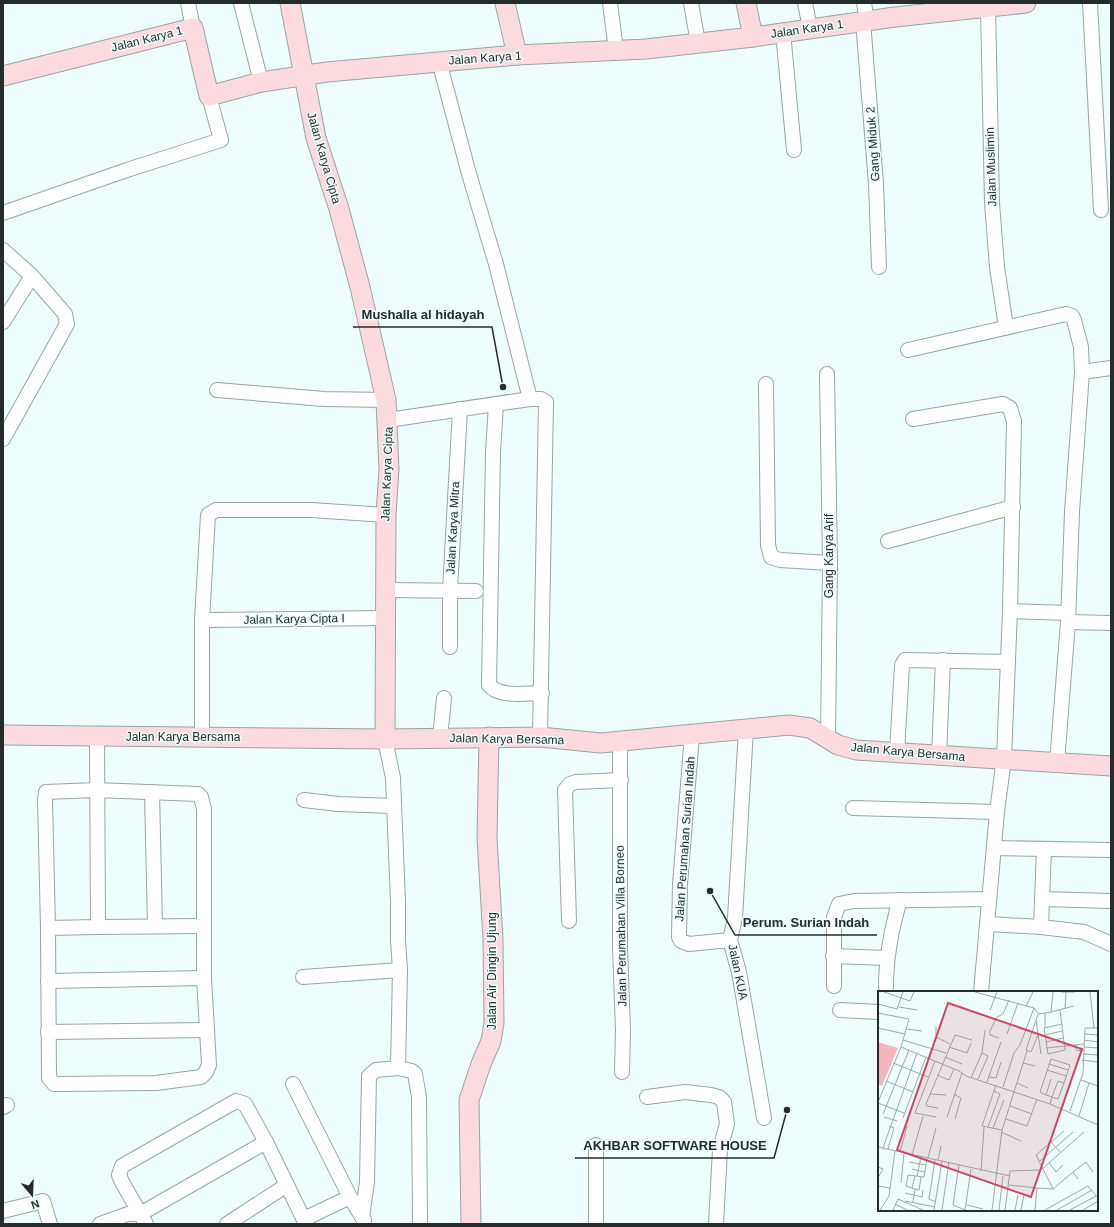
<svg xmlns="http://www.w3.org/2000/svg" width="1114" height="1227" font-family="Arial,sans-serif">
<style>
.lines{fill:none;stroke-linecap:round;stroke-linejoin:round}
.street-casing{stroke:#96a5a4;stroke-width:16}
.secondary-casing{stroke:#96a5a4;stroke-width:21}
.street{stroke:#fff;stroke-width:14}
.secondary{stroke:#fcdae0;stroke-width:19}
.labels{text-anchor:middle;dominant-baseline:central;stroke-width:3;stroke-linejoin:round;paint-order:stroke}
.street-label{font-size:12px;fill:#262c2b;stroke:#edfefc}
.inset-road{fill:none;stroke:#9daaa8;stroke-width:1}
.view{fill:#d24367;fill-opacity:0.15;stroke:#d24367;stroke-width:2}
.inset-edge{fill:none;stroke:#262c2b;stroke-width:2}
.leader{fill:none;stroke:#262c2b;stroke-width:1.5}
.callout-dot{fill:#262c2b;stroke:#edfefc;stroke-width:1.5}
.callout-label{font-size:13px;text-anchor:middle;font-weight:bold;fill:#262c2b;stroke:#edfefc;stroke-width:3;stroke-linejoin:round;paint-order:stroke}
</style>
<rect width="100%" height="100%" fill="#edfefc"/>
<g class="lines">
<defs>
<g id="street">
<path d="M188,3l5,25"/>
<path d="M241,3l20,79"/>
<path d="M610,3l6,47"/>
<path d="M691,3l7,40"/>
<path d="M805,3l5,25"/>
<path d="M864,3l3,18"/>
<path d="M1090,3l11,207"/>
<path d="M988,7l4,196 5,64 9,60"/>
<path d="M863,21l13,163 3,83"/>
<path d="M783,32l11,118"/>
<path d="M439,61l30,113 27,90 34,135"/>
<path d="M3,213l127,-44 91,-29 -12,-44"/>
<path d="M3,250l29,26 33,38 2,10 -64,115"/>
<path d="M3,322l29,-46"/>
<path d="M908,350l158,-36 6,2 2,4 7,27 1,25 -10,140 -4,110 -11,141"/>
<path d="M1082,372l29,-4"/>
<path d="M827,374l3,189 -2,176"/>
<path d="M766,384l2,161 3,12 9,3 50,3"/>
<path d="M217,390l107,9 62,1"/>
<path d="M496,404l-3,48 -4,233c11,13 37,8 53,8"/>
<path d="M913,419l90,-15 7,4 4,13 -4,190 -6,147 -7,54 -16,180"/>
<path d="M388,420l142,-21h11l5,3 -6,335"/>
<path d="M888,541l125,-34"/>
<path d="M385,590l91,1"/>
<path d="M1010,611l58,2"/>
<path d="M202,620l183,-2"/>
<path d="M1068,622l43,1"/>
<path d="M450,647v-57l10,-181"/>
<path d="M746,729l-11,189 -5,22 9,32 25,146"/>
<path d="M692,735l-12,149 -1,53 2,4 8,3 41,-4"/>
<path d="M202,738v-118l6,-105 8,-5h95l75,5"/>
<path d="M440,738l4,-40"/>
<path d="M385,739l8,39 5,124v38l2,30 -2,98"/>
<path d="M620,741v205l3,85 -1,41"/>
<path d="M897,752l5,-87 3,-5 103,2"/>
<path d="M939,756l4,-96"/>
<path d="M152,792l3,134"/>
<path d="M304,800l34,4 55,2"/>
<path d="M853,808l144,4"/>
<path d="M994,848l117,2"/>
<path d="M1042,899l69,2"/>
<path d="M569,921l-4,-131 5,-6 6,-2 45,-2"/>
<path d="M988,924l53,3 43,5 27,12"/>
<path d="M98,927l106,-1"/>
<path d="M1041,927l3,-78"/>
<path d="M48,928l-3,-128 1,-8 50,-2 102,4 3,3 3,12v169l5,87 -3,7 -5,5 -45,6 -102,1 -5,-6 -1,-150 50,-1 -1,-190"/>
<path d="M833,956l53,2"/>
<path d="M303,977l97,-7"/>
<path d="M48,981l156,-3"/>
<path d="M834,986v-69l5,-13 15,-3 135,-2"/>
<path d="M886,987c0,-31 5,-57 14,-87"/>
<path d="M840,1010l39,2"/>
<path d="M48,1032l159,-2"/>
<path d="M293,1084l57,113 14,23"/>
<path d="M647,1097l38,-5 26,3 8,2 5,5 3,22 -7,25 -4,75"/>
<path d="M3,1107l4,-2"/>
<path d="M3,1211l40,-10 7,23"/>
<path d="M362,1217l5,-35 2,-106 7,-6 22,-2 14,3 3,3 4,23 1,127"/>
<path d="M304,1219l46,-22"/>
<path d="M100,1224l28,-10h12l126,-72"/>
<path d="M146,1224l-24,-42 -3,-7 3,-9 114,-65 9,3 21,38 40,82"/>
<path d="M227,1224l60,-39"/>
<path d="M596,1224v-79"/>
</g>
<g id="secondary">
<path d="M290,3l26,135 23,71 21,78 26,113 3,69 -3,46 -1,224"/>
<path d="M505,3l12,52"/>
<path d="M746,3l7,34"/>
<path d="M3,76l190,-48 16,68 52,-14 66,-10 190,-17 129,-6 107,-12 142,-20 131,-14"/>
<path d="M3,735l382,4 155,-2 61,6 188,-18 21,3 28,17 18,5 255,16"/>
<path d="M471,1224l-2,-124 12,-36 10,-23 3,-18 -1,-84 -6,-101 2,-101"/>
</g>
</defs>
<use href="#street" class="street-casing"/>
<use href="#secondary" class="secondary-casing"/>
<use href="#street" class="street"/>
<use href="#secondary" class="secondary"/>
</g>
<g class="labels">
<g class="street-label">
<text transform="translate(807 29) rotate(-8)">Jalan Karya 1</text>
<text transform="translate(147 39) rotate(-14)">Jalan Karya 1</text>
<text transform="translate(485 58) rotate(-4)">Jalan Karya 1</text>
<text transform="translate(873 144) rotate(-94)">Gang Miduk 2</text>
<text transform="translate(324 158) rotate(74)">Jalan Karya Cipta</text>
<text transform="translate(991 167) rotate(-92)">Jalan Muslimin</text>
<text transform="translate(387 474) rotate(-88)">Jalan Karya Cipta</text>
<text transform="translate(453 528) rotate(-87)">Jalan Karya Mitra</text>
<text transform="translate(829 556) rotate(-90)">Gang Karya Arif</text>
<text transform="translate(294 619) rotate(-1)">Jalan Karya Cipta I</text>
<text x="183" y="737">Jalan Karya Bersama</text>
<text transform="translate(507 739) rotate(1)">Jalan Karya Bersama</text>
<text transform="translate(908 752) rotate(5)">Jalan Karya Bersama</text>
<text transform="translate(685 839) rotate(-86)">Jalan Perumahan Surian Indah</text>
<text transform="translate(621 926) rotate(-91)">Jalan Perumahan Villa Borneo</text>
<text transform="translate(492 971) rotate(-90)">Jalan Air Dingin Ujung</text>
<text transform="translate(738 972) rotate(78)">Jalan KUA</text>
</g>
</g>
<g transform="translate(878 991)">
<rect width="220" height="220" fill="#edfefc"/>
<path d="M0,51l20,6 -16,38 -4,-2z" fill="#f5b5bf"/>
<path class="inset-road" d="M6,1l26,9 4,-9M97,1l59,16M183,1h14M212,1l4,36M0,13l19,5 6,-17M148,15l7,-14M21,16l18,3M156,17l5,6 12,-2 2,-20M187,18l1,-17M112,19l7,-18M182,19l5,40 -17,4 -4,-26 18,-4M173,21l23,-6M0,22l31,6 -8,28 -23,55M167,22v15M158,29l5,34M58,36v10l14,7M0,37l27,6M28,38l16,2M129,43l11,-31M207,43l13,1M160,44l-7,17 -5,-2 12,-36M167,44l17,-4M121,47l-9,-3v-4l7,-14 6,-3 6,-14M25,49l43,13M206,49l14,2M168,51l17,-4M198,53v6l7,1M23,56l58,24 7,5 84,28 48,21M71,56l18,6 4,-10M206,56l14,1M168,57l38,-4M205,63l15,1M67,66l17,7M204,69l16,2M57,70l-20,52 21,4M15,72l35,14M145,72l12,3M171,73l19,6M169,79l19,6M59,84l12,5 5,-11M111,86l7,1 5,-16M93,87l11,-25 3,-23M100,88l10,-23 -6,-3M203,89l17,6M8,90l27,11M109,91l14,-40M139,92l11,5M118,94l-14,41 20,4M125,96l11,-34 6,-8 14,-37M52,103l16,1M76,103l7,4 -6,21M168,104l5,-16M0,112l26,10M172,113l2,-7 6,-16 6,2 6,-18 -19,-6 -11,33 6,3 12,4 6,-16M132,115l22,8M60,117l-11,-2 -1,-2 29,-69 17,5M192,120l13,-38 2,-45h13M5,123l26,-64M201,125l10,-33M6,126l13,4M69,126l15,-44M25,127l23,-61M128,128l21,7 10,-27M110,136l12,-33 -6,-3M115,137l11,-28M123,141l20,9M173,151l10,11M0,156l132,29M5,157l34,-95M10,158l6,-21 -5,-2M22,161l7,-26M34,164l11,-39M50,167l8,-30M57,169l-6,39 7,3M60,169l3,-14M31,171l17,3M161,171l34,-30M171,172l7,9 7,-7M81,174l-6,40 12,5M0,176l5,2 -5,9M34,178l13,3M103,180l3,-44M195,181l13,-10 7,10M39,185l4,-19M23,192l3,-30M131,194l28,3 -2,22M0,195l12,2M34,197l-6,-2 2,-11 16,2 3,-19M159,197l16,1 -17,-34 28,-24M37,198l4,1 2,-13M175,198l20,-17 5,7M27,202l17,4 1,-7M27,210l30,6M35,211l2,-13 -3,-1 3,-12M17,213l12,6M89,214l16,4M2,219l9,-14 6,-45M15,219l5,-11 25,11M56,219l8,-49M64,219l7,-48M87,219l6,-41M114,219l10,-80 25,-79M121,219l4,-34M127,219l5,-39 31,-1 43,-38M137,219l3,-15M143,219l3,-15M167,219l43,-24 10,12M179,219l35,-20M192,219l26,-14M205,219l15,-9"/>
<path class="view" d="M70,12l134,46 -51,148 -134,-47z"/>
<rect width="220" height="220" class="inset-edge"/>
</g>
<path class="leader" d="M503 387L492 327H353M710 891L735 935H877M787 1110L774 1158H575"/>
<g class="callout-dot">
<circle cx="503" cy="387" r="4"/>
<circle cx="710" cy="891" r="4"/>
<circle cx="787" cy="1110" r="4"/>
</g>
<g class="callout-label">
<text x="423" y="319">Mushalla al hidayah</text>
<text x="806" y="927">Perum. Surian Indah</text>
<text x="675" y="1150">AKHBAR SOFTWARE HOUSE</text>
</g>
<rect width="1114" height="1227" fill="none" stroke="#262c2b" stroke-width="8"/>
<g transform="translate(32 1195) rotate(161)" stroke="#edfefc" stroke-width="3" paint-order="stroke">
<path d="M0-3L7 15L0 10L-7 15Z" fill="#262c2b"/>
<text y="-6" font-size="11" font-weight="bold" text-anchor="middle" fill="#262c2b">N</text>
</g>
</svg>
